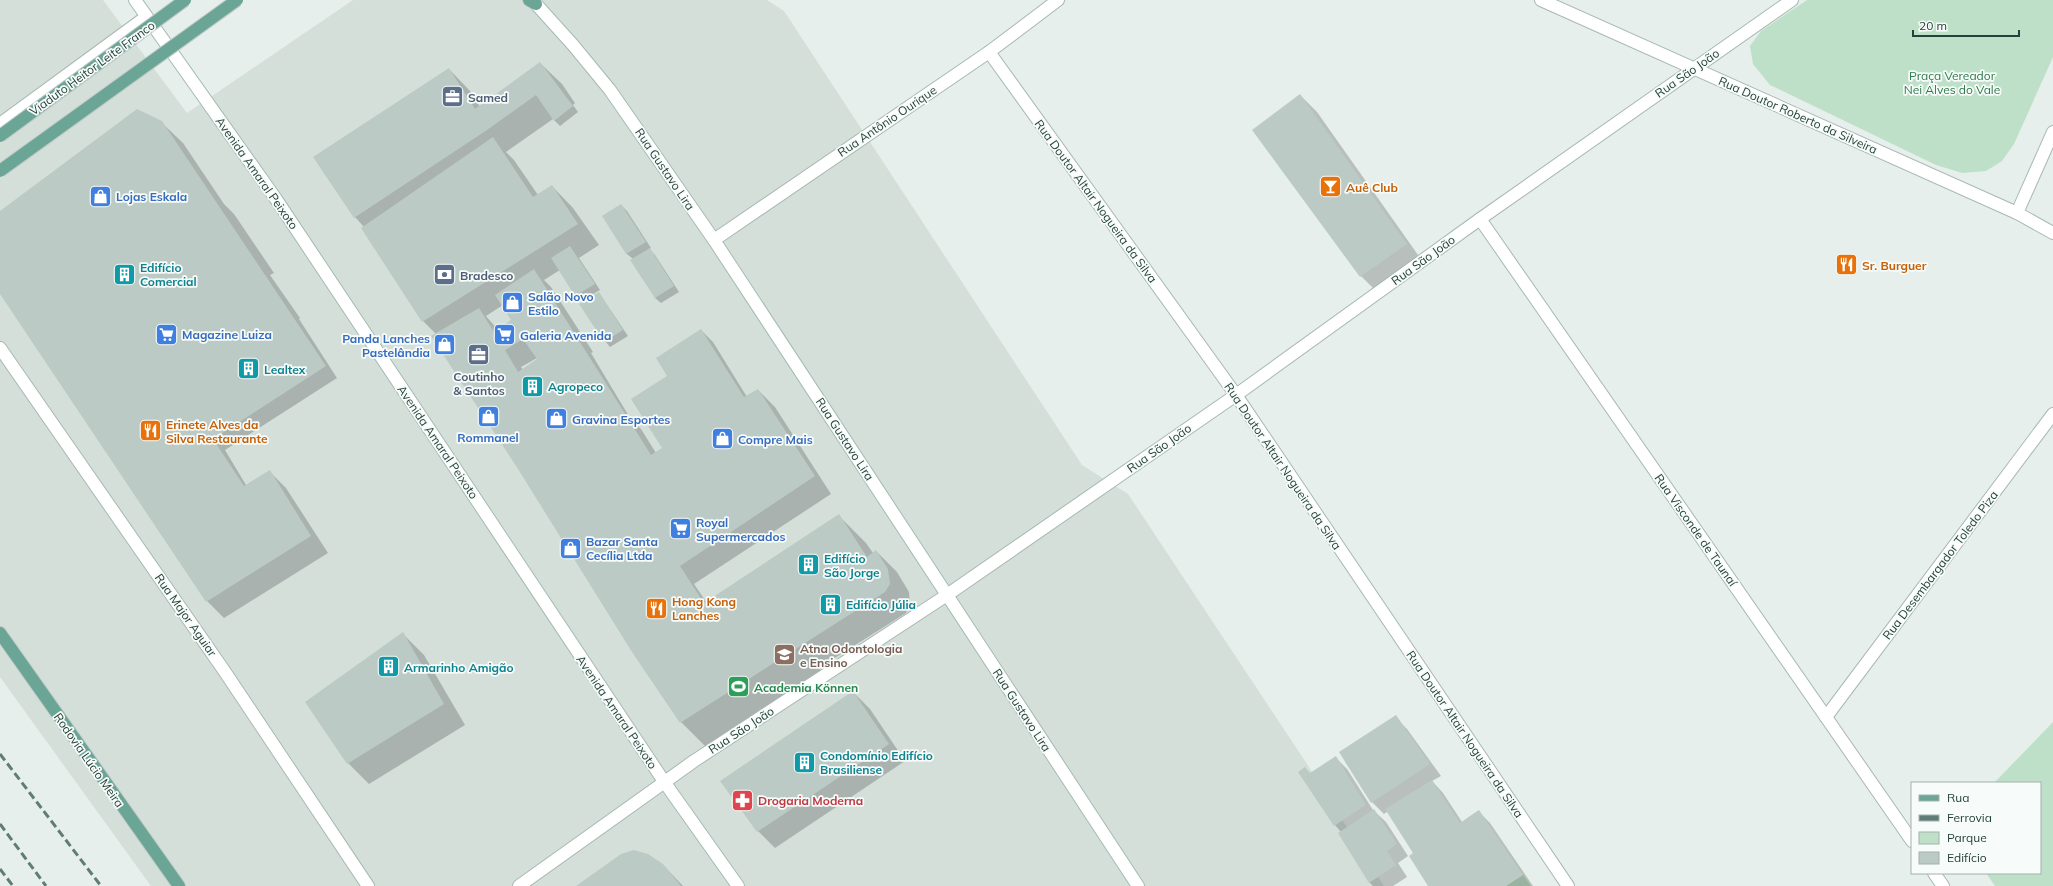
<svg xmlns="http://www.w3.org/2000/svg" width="2053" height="886" font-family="Mulish,sans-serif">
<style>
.built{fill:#d4dfda}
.green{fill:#bfe0c8}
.shadow{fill:#0003;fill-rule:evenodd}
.building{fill:#bbcac4;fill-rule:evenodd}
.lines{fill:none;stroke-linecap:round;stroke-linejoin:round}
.street-casing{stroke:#a8b8b2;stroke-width:14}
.secondary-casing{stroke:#a4bbb3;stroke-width:14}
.primary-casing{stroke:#c2cac8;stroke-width:14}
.street{stroke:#fff;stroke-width:12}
.secondary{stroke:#fff;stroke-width:12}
.primary{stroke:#6aa596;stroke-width:12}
.rail{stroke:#5f7d75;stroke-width:3;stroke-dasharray:8 4;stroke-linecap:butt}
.primary-bridge-casing{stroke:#c2cac8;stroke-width:14;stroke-linecap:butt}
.primary-bridge{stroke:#6aa596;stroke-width:12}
.labels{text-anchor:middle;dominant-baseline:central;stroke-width:3.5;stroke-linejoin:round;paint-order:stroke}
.street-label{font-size:12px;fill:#24423a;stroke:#f7fbf9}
.park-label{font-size:12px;fill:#2d7a4b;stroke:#f7fbf9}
.service-label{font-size:12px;font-weight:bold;fill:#4e5e75;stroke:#f7fbf9;text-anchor:start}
.food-label{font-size:12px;font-weight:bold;fill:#c56008;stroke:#f7fbf9;text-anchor:start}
.shop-label{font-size:12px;font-weight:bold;fill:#366cbe;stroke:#f7fbf9;text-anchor:start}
.culture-label{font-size:12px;font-weight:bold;fill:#0d838f;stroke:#f7fbf9;text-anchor:start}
.education-label{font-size:12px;font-weight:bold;fill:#785e54;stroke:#f7fbf9;text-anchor:start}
.leisure-label{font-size:12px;font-weight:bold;fill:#27864d;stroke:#f7fbf9;text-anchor:start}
.health-label{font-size:12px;font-weight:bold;fill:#be3a42;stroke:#f7fbf9;text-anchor:start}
</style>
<rect width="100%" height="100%" fill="#e6efeb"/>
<path class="built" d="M0,0h103l84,113 166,-113h414l17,11 298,454 46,29 177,267 79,125h-1233l-151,-209z"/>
<g class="green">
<path d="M1807,0h246v57l-39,87 -12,17 -16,10 -24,2 -26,-8 -166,-80 -17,-21 -3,-18 11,-15z"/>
<path d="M2053,722v164h-58l-9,-13h54v-90h-46z"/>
<path d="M1523,875l8,11h-25z"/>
</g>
<g class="shadow">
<path d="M540,63l22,21 13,19 -2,2 5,7 -18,14 -7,-7 -47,33 8,8 24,35 14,-9 21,22 26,37 -20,13 21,32 -18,11 -22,-31 -16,10 7,7 42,65 -2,1 39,65 11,11 15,24 7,-5 5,-72 33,-46 12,12 34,55 11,-7 17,17 56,87 -137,90 13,19 132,-87 27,27 7,10 3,-2 21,21 12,20 1,14 -4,7 -87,55 5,7 -116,74 -27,-27 -245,-388 -13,-13 -59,-94 -9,-10 94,-148 21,22 10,16zM503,305l10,16 -15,9 -12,-14zM537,358l2,2 -16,10 -2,-3z"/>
<path d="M1300,95l17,17 106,150 -45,31 -17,-17z"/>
<path d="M161,122l22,21 41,61 10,10 40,59 -4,2 30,43 -1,1 38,59 -112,72 21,35 23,-14 17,17 42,65 -104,65 -17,-17 -207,-309v-80z"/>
<path d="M621,205l6,6 24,37 -2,1 6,6 24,37 -18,11 -6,-5 -22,-39 -6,-5 -24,-38z"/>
<path d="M599,293l29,43 -18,11 -5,-6z"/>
<path d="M403,634l21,21 41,70 -96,59 -21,-21z"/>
<path d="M853,692l17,17 35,52 -130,87 -17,-17 -36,-50z"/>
<path d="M1395,717l12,12 34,47 -9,5 11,12 19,29 16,-11 12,12 43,63h-104l-15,-32 -26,-43 -4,3 -12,-12z"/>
<path d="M1336,758l11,11 26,41 13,12 22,34 -10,7 9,14 -14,9h-20l-3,-3 -31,-50 2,-1 -6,-7 -25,-51z"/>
<path d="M663,865l20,21h-106z"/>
</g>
<g class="building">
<path d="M540,62l33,44 -19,15 -18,-26 -49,35 -133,88 -41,-61 136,-89 26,41z"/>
<path d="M1300,94l107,150 -47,33 -108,-147z"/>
<path d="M137,109l25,12 164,245 -113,73 31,47 26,-16 41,66 -105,66 -206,-308v-83z"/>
<path d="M493,137l40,60 19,-12 26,39 -156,98 -61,-94z"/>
<path d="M621,204l25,38 -20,12 -24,-38z"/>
<path d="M570,246l25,38 -20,12 -24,-38z"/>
<path d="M650,248l24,38 -19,12 -25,-38z"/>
<path d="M534,269l117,186 11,-7 -31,-49 36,-23 -11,-18 45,-29 43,68 14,-8 57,87 -135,90 24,37 135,-89 28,43 9,-7 12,19 2,15 -5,8 -205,131 -48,-71 -114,-183 -87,-133 48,-28 15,24 17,-12 -16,-25zM523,339l14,20 -19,13 -13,-22z"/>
<path d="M599,292l24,38 -19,12 -25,-38z"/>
<path d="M403,632l41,72 -97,60 -42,-62z"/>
<path d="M853,691l36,53 -132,88 -37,-51z"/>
<path d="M1396,715l34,49 -59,39 -32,-51z"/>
<path d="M1336,756l30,49 -32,21 -36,-54 7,-5 5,6z"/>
<path d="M1432,780l28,43 19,-13 44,65 -17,11h-78l-19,-30 4,-3 -28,-44z"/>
<path d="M1374,809l23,35 -10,7 9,14 -27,18 -31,-50z"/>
<path d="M634,850l14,4 15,10 18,22h-105l45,-32z"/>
</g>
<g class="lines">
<defs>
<g id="street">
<path d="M1541,0l476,213 36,20"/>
<path d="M989,52l247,343 332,491"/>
<path d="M0,124l146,-107"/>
<path d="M2017,213l36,-81"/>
<path d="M1480,219l432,622"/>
<path d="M714,240l275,-188 69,-52"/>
<path d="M0,348l225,324 143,214"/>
<path d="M1826,717l227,-303"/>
<path d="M1934,873l9,13"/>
<path d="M519,886l175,-125 253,-166 289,-200 244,-176 312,-219"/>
</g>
<g id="secondary">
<path d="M135,0l141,199 389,584 73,103"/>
<path d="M536,4l37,41 37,45 104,150 424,646"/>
</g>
<g id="primary">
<path d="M529,0l7,4"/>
<path d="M0,633l179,253"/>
</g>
</defs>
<use href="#street" class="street-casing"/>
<use href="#secondary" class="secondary-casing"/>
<use href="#primary" class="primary-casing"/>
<use href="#street" class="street"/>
<use href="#secondary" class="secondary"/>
<use href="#primary" class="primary"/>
<g class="rail">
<path d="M0,754l101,132"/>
<path d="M0,824l46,62"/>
<path d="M0,869l13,17"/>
</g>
<defs>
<g id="primary-bridge">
<path d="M0,136l185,-136"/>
<path d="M0,171l237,-171"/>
</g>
</defs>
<use href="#primary-bridge" class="primary-bridge-casing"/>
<use href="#primary-bridge" class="primary-bridge"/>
</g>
<defs>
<symbol id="office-square" viewBox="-11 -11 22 22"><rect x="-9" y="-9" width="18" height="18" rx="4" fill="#5c6f8a" stroke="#f7fbf9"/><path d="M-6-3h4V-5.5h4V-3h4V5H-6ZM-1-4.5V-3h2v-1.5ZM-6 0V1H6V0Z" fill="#fff"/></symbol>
<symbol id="bar-square" viewBox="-11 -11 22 22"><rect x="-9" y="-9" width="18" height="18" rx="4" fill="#e8710a" stroke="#f7fbf9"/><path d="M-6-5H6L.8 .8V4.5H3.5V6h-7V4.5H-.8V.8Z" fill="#fff"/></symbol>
<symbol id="shop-square" viewBox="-11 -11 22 22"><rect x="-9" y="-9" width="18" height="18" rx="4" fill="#3f7fe0" stroke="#f7fbf9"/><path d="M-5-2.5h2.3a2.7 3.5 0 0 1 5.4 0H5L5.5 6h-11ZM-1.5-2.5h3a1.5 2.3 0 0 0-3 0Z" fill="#fff"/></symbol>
<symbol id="restaurant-square" viewBox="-11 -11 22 22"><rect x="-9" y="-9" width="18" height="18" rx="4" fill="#e8710a" stroke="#f7fbf9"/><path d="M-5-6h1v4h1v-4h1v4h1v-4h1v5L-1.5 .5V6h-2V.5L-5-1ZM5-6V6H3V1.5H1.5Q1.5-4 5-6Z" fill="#fff"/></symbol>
<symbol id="building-square" viewBox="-11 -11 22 22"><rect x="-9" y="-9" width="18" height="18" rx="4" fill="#0f9aa8" stroke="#f7fbf9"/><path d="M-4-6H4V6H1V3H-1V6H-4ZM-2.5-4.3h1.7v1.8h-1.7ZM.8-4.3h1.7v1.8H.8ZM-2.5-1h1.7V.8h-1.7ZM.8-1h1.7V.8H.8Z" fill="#fff"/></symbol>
<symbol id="bank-square" viewBox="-11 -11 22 22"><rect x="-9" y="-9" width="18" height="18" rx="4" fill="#5c6f8a" stroke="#f7fbf9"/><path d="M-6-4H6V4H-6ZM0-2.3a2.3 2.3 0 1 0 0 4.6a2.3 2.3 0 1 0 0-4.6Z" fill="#fff"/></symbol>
<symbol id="supermarket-square" viewBox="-11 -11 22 22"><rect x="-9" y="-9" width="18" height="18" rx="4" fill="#3f7fe0" stroke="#f7fbf9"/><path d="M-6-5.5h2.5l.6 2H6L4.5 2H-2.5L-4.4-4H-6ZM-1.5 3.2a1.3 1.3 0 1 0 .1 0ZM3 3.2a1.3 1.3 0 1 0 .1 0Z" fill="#fff"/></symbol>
<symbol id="university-square" viewBox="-11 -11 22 22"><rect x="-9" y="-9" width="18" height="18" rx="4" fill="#8d6e63" stroke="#f7fbf9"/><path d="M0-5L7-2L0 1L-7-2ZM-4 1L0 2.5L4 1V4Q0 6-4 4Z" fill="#fff"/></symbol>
<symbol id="stadium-square" viewBox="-11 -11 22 22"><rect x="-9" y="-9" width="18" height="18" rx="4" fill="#2e9e5b" stroke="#f7fbf9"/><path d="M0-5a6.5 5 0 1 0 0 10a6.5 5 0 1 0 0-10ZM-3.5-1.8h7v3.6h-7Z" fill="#fff"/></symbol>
<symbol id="pharmacy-square" viewBox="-11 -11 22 22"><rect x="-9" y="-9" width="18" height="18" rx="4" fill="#e0444e" stroke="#f7fbf9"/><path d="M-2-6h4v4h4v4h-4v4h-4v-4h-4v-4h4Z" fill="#fff"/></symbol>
</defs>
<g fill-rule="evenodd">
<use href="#office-square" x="440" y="84" width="25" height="25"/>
<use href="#bar-square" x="1318" y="174" width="25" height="25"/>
<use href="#shop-square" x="88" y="184" width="25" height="25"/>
<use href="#restaurant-square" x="1834" y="252" width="25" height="25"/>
<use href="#building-square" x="112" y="262" width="25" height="25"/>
<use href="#bank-square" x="432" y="262" width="25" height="25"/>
<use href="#shop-square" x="500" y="290" width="25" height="25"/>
<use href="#supermarket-square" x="154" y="322" width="25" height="25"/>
<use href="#supermarket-square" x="492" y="322" width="25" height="25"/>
<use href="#shop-square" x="432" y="332" width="25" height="25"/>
<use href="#office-square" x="466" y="342" width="25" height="25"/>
<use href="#building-square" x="236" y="356" width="25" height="25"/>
<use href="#building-square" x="520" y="374" width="25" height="25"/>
<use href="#shop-square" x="476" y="404" width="25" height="25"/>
<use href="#shop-square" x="544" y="406" width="25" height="25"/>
<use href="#restaurant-square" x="138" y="418" width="25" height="25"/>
<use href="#shop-square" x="710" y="426" width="25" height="25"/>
<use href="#supermarket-square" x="668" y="516" width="25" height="25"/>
<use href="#shop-square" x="558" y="536" width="25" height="25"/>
<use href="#building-square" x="796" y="552" width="25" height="25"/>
<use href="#building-square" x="818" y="592" width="25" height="25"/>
<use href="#restaurant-square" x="644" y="596" width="25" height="25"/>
<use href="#university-square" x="772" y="642" width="25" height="25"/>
<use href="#building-square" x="376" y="654" width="25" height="25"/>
<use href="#stadium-square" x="726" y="674" width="25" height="25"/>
<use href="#building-square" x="792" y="750" width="25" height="25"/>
<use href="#pharmacy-square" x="730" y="788" width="25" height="25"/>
</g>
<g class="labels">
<g class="street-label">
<text transform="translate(92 68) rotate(-36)">Viaduto Heitor Leite Franco</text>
<text transform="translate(1687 73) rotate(-35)">Rua São João</text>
<text transform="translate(1798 115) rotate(24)">Rua Doutor Roberto da Silveira</text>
<text transform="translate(887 121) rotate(-34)">Rua Antônio Ourique</text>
<text transform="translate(665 169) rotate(56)">Rua Gustavo Lira</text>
<text transform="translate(257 173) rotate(55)">Avenida Amaral Peixoto</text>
<text transform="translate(1096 201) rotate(54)">Rua Doutor Altair Nogueira da Silva</text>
<text transform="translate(1423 260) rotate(-36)">Rua São João</text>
<text transform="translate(845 439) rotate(57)">Rua Gustavo Lira</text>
<text transform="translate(438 442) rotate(56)">Avenida Amaral Peixoto</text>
<text transform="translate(1159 448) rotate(-35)">Rua São João</text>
<text transform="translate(1283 466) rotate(56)">Rua Doutor Altair Nogueira da Silva</text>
<text transform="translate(1696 530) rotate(55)">Rua Visconde de Taunaí</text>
<text transform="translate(1940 565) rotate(-53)">Rua Desembargador Toledo Piza</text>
<text transform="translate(186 615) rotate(55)">Rua Major Aguiar</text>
<text transform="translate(1022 710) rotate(57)">Rua Gustavo Lira</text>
<text transform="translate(617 712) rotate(56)">Avenida Amaral Peixoto</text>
<text transform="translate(741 730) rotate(-33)">Rua São João</text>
<text transform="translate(1465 734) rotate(56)">Rua Doutor Altair Nogueira da Silva</text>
<text transform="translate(89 760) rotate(55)">Rodovia Lúcio Meira</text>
</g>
<g class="park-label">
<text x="1952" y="75">Praça Vereador<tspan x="1952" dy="14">Nei Alves do Vale</tspan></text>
</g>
<g class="service-label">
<text x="468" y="97">Samed</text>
<text x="460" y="275">Bradesco</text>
<text x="479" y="376" text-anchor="middle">Coutinho<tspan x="479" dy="14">&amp; Santos</tspan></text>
</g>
<g class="food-label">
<text x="1346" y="187">Auê Club</text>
<text x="1862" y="265">Sr. Burguer</text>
<text x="166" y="424">Erinete Alves da<tspan x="166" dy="14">Silva Restaurante</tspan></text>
<text x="672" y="601">Hong Kong<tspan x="672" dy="14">Lanches</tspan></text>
</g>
<g class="shop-label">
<text x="116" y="196">Lojas Eskala</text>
<text x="528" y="296">Salão Novo<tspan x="528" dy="14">Estilo</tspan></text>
<text x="182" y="334">Magazine Luiza</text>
<text x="520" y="335">Galeria Avenida</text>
<text x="430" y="338" text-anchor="end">Panda Lanches<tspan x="430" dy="14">Pastelândia</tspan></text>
<text x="572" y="419">Gravina Esportes</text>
<text x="488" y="437" text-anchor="middle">Rommanel</text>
<text x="738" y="439">Compre Mais</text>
<text x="696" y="522">Royal<tspan x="696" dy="14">Supermercados</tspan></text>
<text x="586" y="541">Bazar Santa<tspan x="586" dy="14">Cecília Ltda</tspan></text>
</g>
<g class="culture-label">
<text x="140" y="267">Edifício<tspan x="140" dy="14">Comercial</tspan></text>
<text x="264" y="369">Lealtex</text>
<text x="548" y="386">Agropeco</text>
<text x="824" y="558">Edifício<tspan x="824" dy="14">São Jorge</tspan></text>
<text x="846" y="604">Edifício Júlia</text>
<text x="404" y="667">Armarinho Amigão</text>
<text x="820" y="755">Condomínio Edifício<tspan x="820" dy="14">Brasiliense</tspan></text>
</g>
<g class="education-label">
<text x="800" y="648">Atna Odontologia<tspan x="800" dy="14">e Ensino</tspan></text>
</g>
<g class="leisure-label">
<text x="754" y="687">Academia Können</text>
</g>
<g class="health-label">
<text x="758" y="800">Drogaria Moderna</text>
</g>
</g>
<rect x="1911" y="782" width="130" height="92" fill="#f7fbf9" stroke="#a3b1ad"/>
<rect x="1919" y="795" width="20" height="6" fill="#6aa596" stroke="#a3b1ad"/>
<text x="1947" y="802" font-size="12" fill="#24423a">Rua</text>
<rect x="1919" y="815" width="20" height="6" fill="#5f7d75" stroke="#a3b1ad"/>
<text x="1947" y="822" font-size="12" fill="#24423a">Ferrovia</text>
<rect x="1919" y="832" width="20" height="12" fill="#bfe0c8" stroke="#a3b1ad"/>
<text x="1947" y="842" font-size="12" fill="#24423a">Parque</text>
<rect x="1919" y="852" width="20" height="12" fill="#bbcac4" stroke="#a3b1ad"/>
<text x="1947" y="862" font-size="12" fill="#24423a">Edifício</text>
<path d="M1913 30v6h106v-6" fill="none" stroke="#24423a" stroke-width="2"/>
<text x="1919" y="30" font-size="12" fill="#24423a" stroke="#f7fbf9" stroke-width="3" paint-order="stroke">20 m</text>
</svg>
